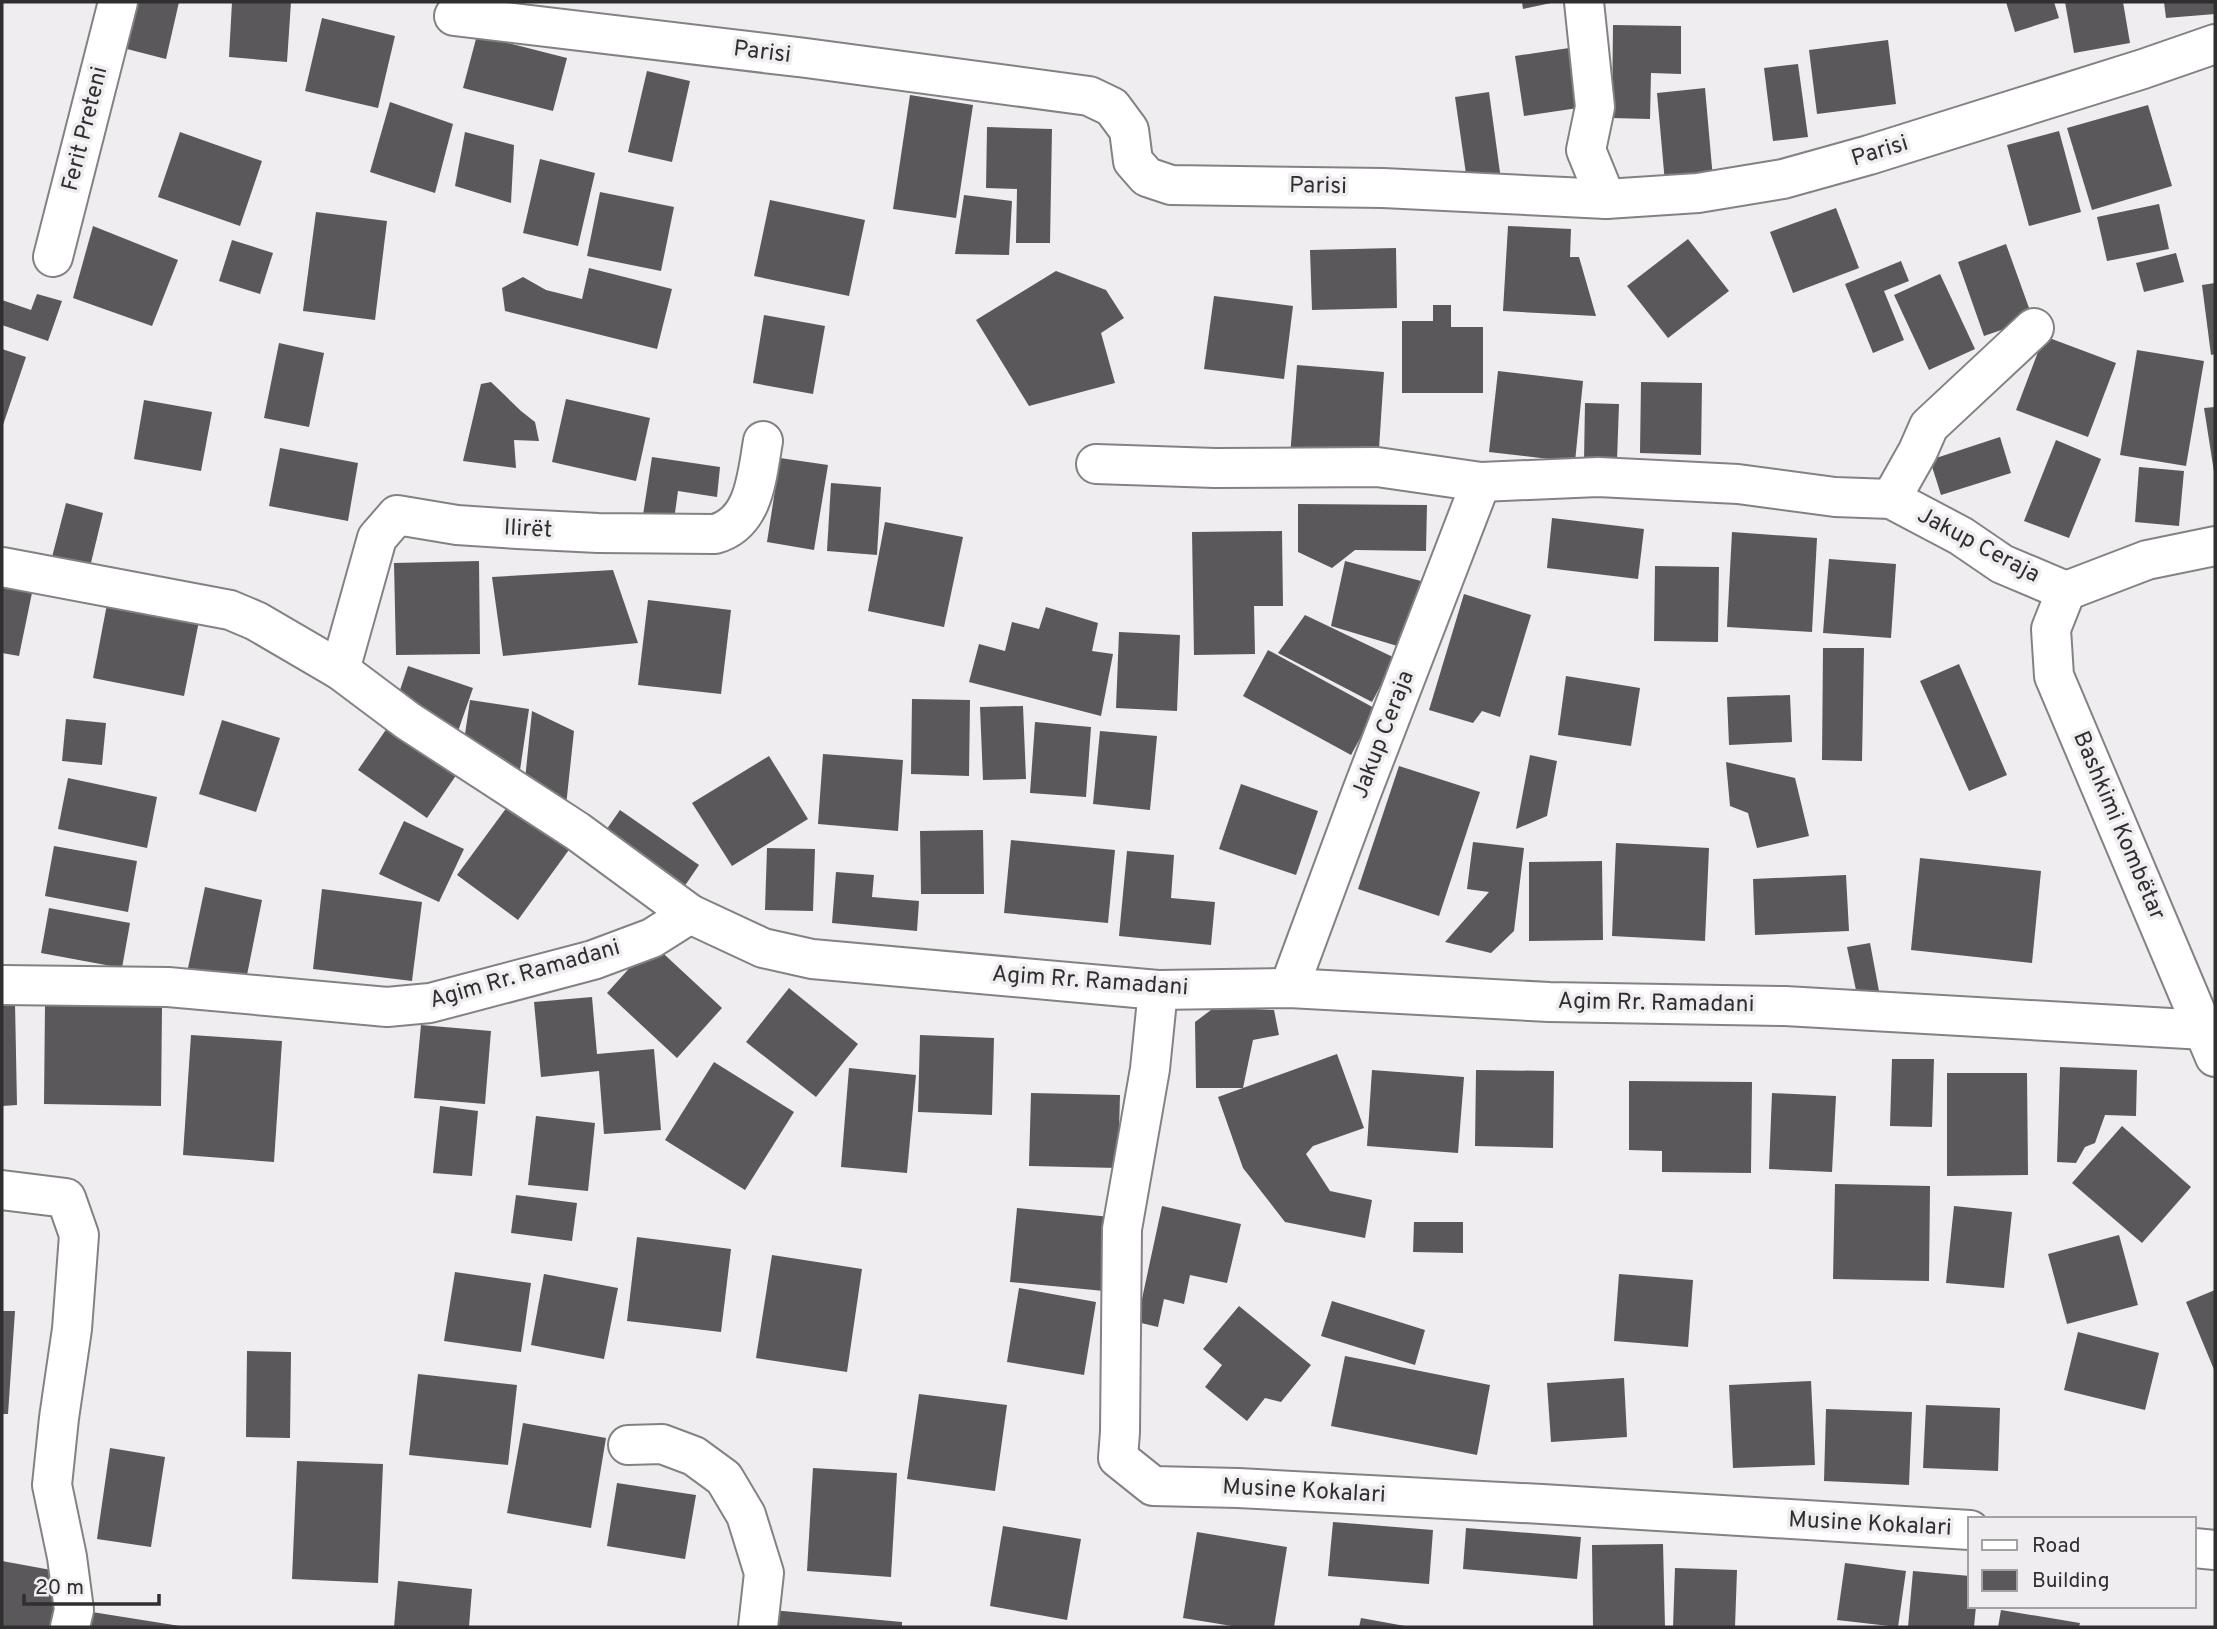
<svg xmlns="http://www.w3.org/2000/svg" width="2217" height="1629" font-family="Overpass,sans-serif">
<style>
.building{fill:#5a585a}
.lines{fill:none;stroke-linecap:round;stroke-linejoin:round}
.minor-casing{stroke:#848184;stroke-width:42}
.minor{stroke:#fff;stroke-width:38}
.labels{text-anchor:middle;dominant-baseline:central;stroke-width:7;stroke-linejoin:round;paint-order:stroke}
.street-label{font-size:23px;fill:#302f30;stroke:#f0edf0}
</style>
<rect width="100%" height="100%" fill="#f0edf0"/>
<g class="building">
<path d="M137,2h42l-13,57 -39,-10z"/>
<path d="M232,2h59l-4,60 -58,-5z"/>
<path d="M1522,2h29v1l-28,6z"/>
<path d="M2006,2h48l5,16 -44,14z"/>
<path d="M2065,2h58l7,41 -56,10z"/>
<path d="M2164,2h51v12l-49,4z"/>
<path d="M322,18l73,18 -17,72 -73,-17z"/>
<path d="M1613,25l68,1v48l-30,-1 -1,46 -38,-1z"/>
<path d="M477,35l90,23 -14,53 -90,-23z"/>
<path d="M1888,40l8,64 -79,10 -8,-64z"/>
<path d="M1569,48l9,60 -54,8 -9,-60z"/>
<path d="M1798,64l10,73 -35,4 -9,-73z"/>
<path d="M647,71l43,10 -18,81 -44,-10z"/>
<path d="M1705,88l8,91 -48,4 -8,-90z"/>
<path d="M1489,92l13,95 -35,-6 -12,-84z"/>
<path d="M910,95l63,10 -17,113 -63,-9z"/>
<path d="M390,102l63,22 -18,69 -65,-21z"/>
<path d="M2148,105l24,81 -80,24 -25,-82z"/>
<path d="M987,127l65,2 -2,114h-34l1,-54 -31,-1z"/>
<path d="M2059,131l22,81 -52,14 -22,-81z"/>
<path d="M180,132l82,29 -22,65 -82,-29z"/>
<path d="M465,132l49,13 -3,58 -56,-17z"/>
<path d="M540,159l55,14 -17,73 -55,-13z"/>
<path d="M600,192l74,15 -13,64 -74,-15z"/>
<path d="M964,195l48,6 -3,54 -54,-1z"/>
<path d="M770,200l95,20 -16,76 -95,-20z"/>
<path d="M2159,204l10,45 -62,12 -10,-44z"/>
<path d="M1836,208l23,60 -66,25 -23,-61z"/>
<path d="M316,212l71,9 -12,99 -72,-9z"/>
<path d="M93,226l85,34 -26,66 -79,-28z"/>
<path d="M1508,226l63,3 -1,28h9l17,59 -93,-5z"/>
<path d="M1688,239l41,52 -61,47 -41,-52z"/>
<path d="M232,240l41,13 -13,41 -41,-13z"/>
<path d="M2006,244l27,75 -49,17 -26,-74z"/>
<path d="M1396,248l1,60 -85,2 -2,-60z"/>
<path d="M2176,253l8,29 -40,10 -8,-29z"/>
<path d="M1901,261l8,20 -25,10 20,49 -31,13 -28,-69z"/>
<path d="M589,268l83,21 -15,60 -152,-38 -3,-23 21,-11 23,13 36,9z"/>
<path d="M1056,271l50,19 18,28 -23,15 14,50 -86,23 -53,-86z"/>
<path d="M1940,274l35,75 -46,21 -35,-75z"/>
<path d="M2215,283v71l-4,1 -9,-70z"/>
<path d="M37,294l25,7 -14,40 -46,-16v-25l29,10z"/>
<path d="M1214,296l79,10 -9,73 -80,-10z"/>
<path d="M1433,305h18v22h32v66h-81v-72h31z"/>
<path d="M764,315l61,11 -12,68 -60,-11z"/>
<path d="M2044,336l72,27 -28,74 -72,-27z"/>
<path d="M279,343l45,10 -15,74 -45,-9z"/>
<path d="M2,349l24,8 -24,71z"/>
<path d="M2137,350l67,11 -18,105 -66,-11z"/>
<path d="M1297,365l87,7 -6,92 -88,-7z"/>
<path d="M1498,371l85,10 -8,81 -86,-10z"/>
<path d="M491,382l30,29 14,11 4,19 -25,-1 2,28 -53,-7 18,-77z"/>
<path d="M1641,382l61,1 -1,72 -61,-2z"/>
<path d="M566,399l84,19 -14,63 -84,-19z"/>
<path d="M144,400l68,12 -11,59 -67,-12z"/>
<path d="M1585,403l34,1 -2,57h-33z"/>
<path d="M2215,407v65h-1l-10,-64z"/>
<path d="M2000,437l11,36 -70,22 -11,-35z"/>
<path d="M2056,440l45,19 -32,79 -45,-17z"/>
<path d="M280,448l78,15 -10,58 -79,-15z"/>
<path d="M652,457l68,10 -3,30 -39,-6 -4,29 -31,-5z"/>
<path d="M780,458l48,7 -14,85 -47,-8z"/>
<path d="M2139,467l45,4 -5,55 -44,-4z"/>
<path d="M831,483l50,4 -4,68 -50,-4z"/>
<path d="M66,503l37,10 -14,58 -38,-10z"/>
<path d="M1298,504l129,1 -1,46 -71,-1 -23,18 -34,-16z"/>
<path d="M1552,518l92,11 -6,50 -91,-11z"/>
<path d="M885,522l78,15 -19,90 -76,-16z"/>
<path d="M1282,531l1,75h-29l1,48 -61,1 -2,-123z"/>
<path d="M1732,532l85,6 -5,94 -85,-5z"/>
<path d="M1829,559l67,5 -5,74 -68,-5z"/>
<path d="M479,561l1,93 -84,1 -2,-92z"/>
<path d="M1345,561l76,20 -17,67 -73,-22z"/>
<path d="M1655,566l64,1 -1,75 -64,-1z"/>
<path d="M613,570l25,73 -135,13 -11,-79z"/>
<path d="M2,582l31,6 -14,68 -17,-3z"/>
<path d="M1464,594l67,21 -31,102 -18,-6 -9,12 -44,-13z"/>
<path d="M648,600l83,10 -10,84 -83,-9z"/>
<path d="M107,604l92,17 -15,75 -91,-18z"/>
<path d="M1046,607l52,16 -6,28 21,3 -12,62 -132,-34 10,-38 26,7 7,-29 27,7z"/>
<path d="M1305,615l90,43 -23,44 -94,-49z"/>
<path d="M1119,632l61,3 -3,76 -61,-3z"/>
<path d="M1823,648h41l-2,113 -40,-1z"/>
<path d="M1268,650l108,59 -25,46 -108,-59z"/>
<path d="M1959,664l48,111 -38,16 -49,-110z"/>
<path d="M408,666l65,22 -18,52 -57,-44z"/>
<path d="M1566,676l74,12 -9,58 -73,-11z"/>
<path d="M1790,695l2,47 -63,3 -2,-48z"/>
<path d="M912,699l58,1 -1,76 -58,-2z"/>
<path d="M470,700l59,9 -10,68 -55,-36z"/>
<path d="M1023,706l3,73 -43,1 -3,-73z"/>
<path d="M532,711l42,20 -8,75 -41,-26z"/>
<path d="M66,719l40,4 -4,42 -40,-4z"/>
<path d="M222,720l58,18 -24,74 -57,-18z"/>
<path d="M392,721l69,47 -34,50 -69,-48z"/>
<path d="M1035,722l56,5 -5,70 -56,-4z"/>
<path d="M1100,731l57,5 -7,74 -57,-6z"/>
<path d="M823,754l80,6 -5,71 -80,-7z"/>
<path d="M1530,755l27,6 -10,55 -31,13z"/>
<path d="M769,756l39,63 -76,47 -40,-63z"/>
<path d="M1726,762l69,16 14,58 -52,12 -9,-35 -18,-7z"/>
<path d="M1399,766l81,26 -41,124 -81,-27z"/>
<path d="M68,778l89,19 -10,51 -89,-19z"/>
<path d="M1241,784l77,27 -22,64 -77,-26z"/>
<path d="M510,803l61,44 -53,73 -61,-45z"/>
<path d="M620,810l79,55 -17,25 -80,-54z"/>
<path d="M404,821l60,28 -25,53 -60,-28z"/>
<path d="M983,830l1,64h-63l-1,-63z"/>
<path d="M1011,840l104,10 -7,73 -104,-10z"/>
<path d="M1473,842l51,6 -10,83 -23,22 -46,-11 44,-50 -22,-3z"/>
<path d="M1616,843l93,5 -4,93 -93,-5z"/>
<path d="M54,846l83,15 -9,51 -83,-16z"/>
<path d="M767,848l48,1 -2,62 -48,-1z"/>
<path d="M1127,851l47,4 -3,43 44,4 -4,43 -92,-9z"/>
<path d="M1920,858l121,13 -9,92 -121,-13z"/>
<path d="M1602,861l1,79 -74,1v-79z"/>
<path d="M836,872l38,3 -2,22 47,4 -2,30 -85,-8z"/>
<path d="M1846,875l3,56 -94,4 -2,-56z"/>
<path d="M205,887l57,13 -16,80 -58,-12z"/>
<path d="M322,889l100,13 -10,79 -99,-12z"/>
<path d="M49,908l81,15 -8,45 -81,-15z"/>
<path d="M652,943l70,65 -45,50 -70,-65z"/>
<path d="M1870,943l9,48 -22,4 -10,-48z"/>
<path d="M789,988l69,56 -42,53 -70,-55z"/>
<path d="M592,997l5,57 57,-5 7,81 -57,4 -5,-63 -58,6 -7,-75z"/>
<path d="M2,1002h13l2,103 -15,1z"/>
<path d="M45,1005l117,2 -1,99 -117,-2z"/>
<path d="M1215,1007l59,3 5,25 -26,5 -10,48h-47l-1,-66z"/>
<path d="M421,1025l70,6 -6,73 -71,-6z"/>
<path d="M191,1035l91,6 -8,121 -91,-7z"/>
<path d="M920,1035l74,3 -2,77 -74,-3z"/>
<path d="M1337,1054l27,74 -51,18 -7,8 24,37 42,9 -7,38 -80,-16 -42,-54 -25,-71z"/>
<path d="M1892,1059h42l-2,68 -42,-1z"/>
<path d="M714,1062l80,50 -49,78 -80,-50z"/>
<path d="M2060,1067l77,3 -1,46 -31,-1 -10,28 -10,4 -9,16 -19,-1z"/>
<path d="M849,1068l67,7 -9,98 -66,-6z"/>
<path d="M1372,1070l92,7 -6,76 -91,-7z"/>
<path d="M1476,1070l78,1 -1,77 -78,-2z"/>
<path d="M1947,1073h80l1,102 -81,1z"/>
<path d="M1629,1081l123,1 -1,91 -89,-1v-21l-33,-1z"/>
<path d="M1031,1093l89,2 -2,73 -89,-2z"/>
<path d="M1772,1093l64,3 -4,76 -63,-3z"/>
<path d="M440,1106l38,5 -6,65 -39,-3z"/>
<path d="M536,1116l59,7 -7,68 -60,-6z"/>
<path d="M2122,1126l69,61 -49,56 -70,-60z"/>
<path d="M1835,1184l95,2 -1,95 -96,-2z"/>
<path d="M516,1195l61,8 -5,38 -61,-8z"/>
<path d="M1162,1206l79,18 -14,59 -37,-8 -6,29 -20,-5 -6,28 -21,-5z"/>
<path d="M1954,1206l58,6 -8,76 -58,-5z"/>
<path d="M1017,1208l94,9 -7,74 -94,-9z"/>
<path d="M1414,1222h49v31l-50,-1z"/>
<path d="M2119,1235l19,70 -71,19 -19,-70z"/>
<path d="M637,1237l94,12 -10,83 -94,-11z"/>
<path d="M772,1255l90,14 -15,103 -91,-14z"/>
<path d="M455,1272l76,11 -10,69 -77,-11z"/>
<path d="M544,1274l74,14 -14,71 -73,-14z"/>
<path d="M1619,1274l74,6 -5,67 -74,-6z"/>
<path d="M1019,1288l77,14 -12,73 -77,-13z"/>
<path d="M2215,1290v82l-29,-70z"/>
<path d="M1332,1301l93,29 -10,35 -94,-29z"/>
<path d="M1239,1306l72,59 -30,37 -16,-4 -18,23 -42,-34 17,-22 -19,-16z"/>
<path d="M2,1311h13l-7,103h-6z"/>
<path d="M2078,1332l81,21 -14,57 -81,-20z"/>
<path d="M247,1351l44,1 -1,86 -44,-1z"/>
<path d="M1345,1356l145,29 -13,70 -146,-29z"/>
<path d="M418,1374l99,11 -9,80 -99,-10z"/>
<path d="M1624,1378l3,59 -76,5 -4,-59z"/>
<path d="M1811,1381l4,84 -82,3 -4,-83z"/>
<path d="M919,1394l88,11 -12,86 -88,-12z"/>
<path d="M1926,1405l74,3 -2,63 -75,-3z"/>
<path d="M1826,1409l86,3 -3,73 -85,-4z"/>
<path d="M523,1423l83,15 -15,90 -84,-15z"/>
<path d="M110,1448l55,9 -14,90 -54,-8z"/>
<path d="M297,1461l86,3 -5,119 -86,-4z"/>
<path d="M813,1468l84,5 -6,104 -84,-6z"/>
<path d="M617,1483l79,12 -11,64 -78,-13z"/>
<path d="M1333,1522l100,8 -4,54 -101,-8z"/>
<path d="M1003,1526l78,13 -14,81 -77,-14z"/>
<path d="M1466,1528l115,9 -4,42 -114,-10z"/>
<path d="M1197,1532l90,15 -13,80h-36l-55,-9z"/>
<path d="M1663,1544l2,83h-72l-1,-82z"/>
<path d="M2,1561l60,11 -10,55h-50z"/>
<path d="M1845,1563l61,8 -8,56 -61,-7z"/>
<path d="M1675,1568l62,2 -2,57h-62z"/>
<path d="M1913,1571l57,5v30h6l-2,21h-66z"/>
<path d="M398,1581l74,8 -3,38h-75z"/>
<path d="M772,1610l130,12v5h-132z"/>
<path d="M2001,1610l79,13 -1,4h-81z"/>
<path d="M92,1612l88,14v1h-90z"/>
<path d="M1361,1618l44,8v1h-46z"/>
</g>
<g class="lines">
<defs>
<g id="minor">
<path d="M1584,2l11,105 -9,43 20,49"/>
<path d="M454,16l352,42 283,38 23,11 17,23 4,31 14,16 24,8 212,3 223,11 92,-6 85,-14 86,-24 274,-86 72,-25"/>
<path d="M53,257l65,-255"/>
<path d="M1096,464l119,4 162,-1 104,15 117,-5 140,7 97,13 56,2 70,37 41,28 64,27"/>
<path d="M1891,499l27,-48 11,-25 105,-98"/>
<path d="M2,567l228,43 26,11 84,49 68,51 169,110 113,83 73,34 49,11 346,31 131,-2 260,14 236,4 420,24"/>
<path d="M2066,591l-15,38 3,47 161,381"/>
<path d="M2066,591l81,-31 68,-14"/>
<path d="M340,670l37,-132 20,-23 60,10 61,4 80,4 117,1c40,-11 42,-59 48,-93"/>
<path d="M2,985l166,2 219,20 43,-4 163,-43 59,-22 38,-24"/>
<path d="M1289,988l73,-197 119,-309"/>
<path d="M1158,990l-8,79 -28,160 -2,203 -2,26 35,28 85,2 304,16 428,26"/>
<path d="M2,1190l64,8 13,37 -7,94 -13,89 -7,67 15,72 7,53 -4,17"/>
<path d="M628,1445l34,-1 32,12 30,22 22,37 18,58 -6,54"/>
<path d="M2194,1548l21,2"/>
</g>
</defs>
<use href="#minor" class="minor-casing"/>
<use href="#minor" class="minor"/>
</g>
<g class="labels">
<g class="street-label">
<text transform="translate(762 53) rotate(7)">Parisi</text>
<text transform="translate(86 129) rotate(-76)">Ferit Preteni</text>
<text transform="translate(1880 152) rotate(-17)">Parisi</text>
<text transform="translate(1318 187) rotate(1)">Parisi</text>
<text transform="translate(528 530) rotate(3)">Ilirët</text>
<text transform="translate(1978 546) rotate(28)">Jakup Ceraja</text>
<text transform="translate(1384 735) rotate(-69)">Jakup Ceraja</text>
<text transform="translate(2118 826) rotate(67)">Bashkimi Kombëtar</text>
<text transform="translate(525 975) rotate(-16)">Agim Rr. Ramadani</text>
<text transform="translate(1090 982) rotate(4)">Agim Rr. Ramadani</text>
<text transform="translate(1656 1004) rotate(1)">Agim Rr. Ramadani</text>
<text transform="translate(1304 1492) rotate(3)">Musine Kokalari</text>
<text transform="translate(1870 1525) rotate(3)">Musine Kokalari</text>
</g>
</g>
<rect width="2217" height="1629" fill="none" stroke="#302f30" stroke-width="7"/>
<rect x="1968" y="1517" width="228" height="91" fill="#f0edf0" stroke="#a3a1a3" stroke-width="2"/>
<rect x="1982" y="1540" width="35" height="10" fill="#ffffff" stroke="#a3a1a3" stroke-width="2"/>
<text x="2032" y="1552" font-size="21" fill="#302f30">Road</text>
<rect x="1982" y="1570" width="35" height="21" fill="#5a585a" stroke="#a3a1a3" stroke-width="2"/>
<text x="2032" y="1587" font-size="21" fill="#302f30">Building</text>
<path d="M24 1594v10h135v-10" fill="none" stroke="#302f30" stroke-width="3.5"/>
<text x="35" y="1594" font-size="21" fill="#302f30" stroke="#f0edf0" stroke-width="5" paint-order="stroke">20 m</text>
</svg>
